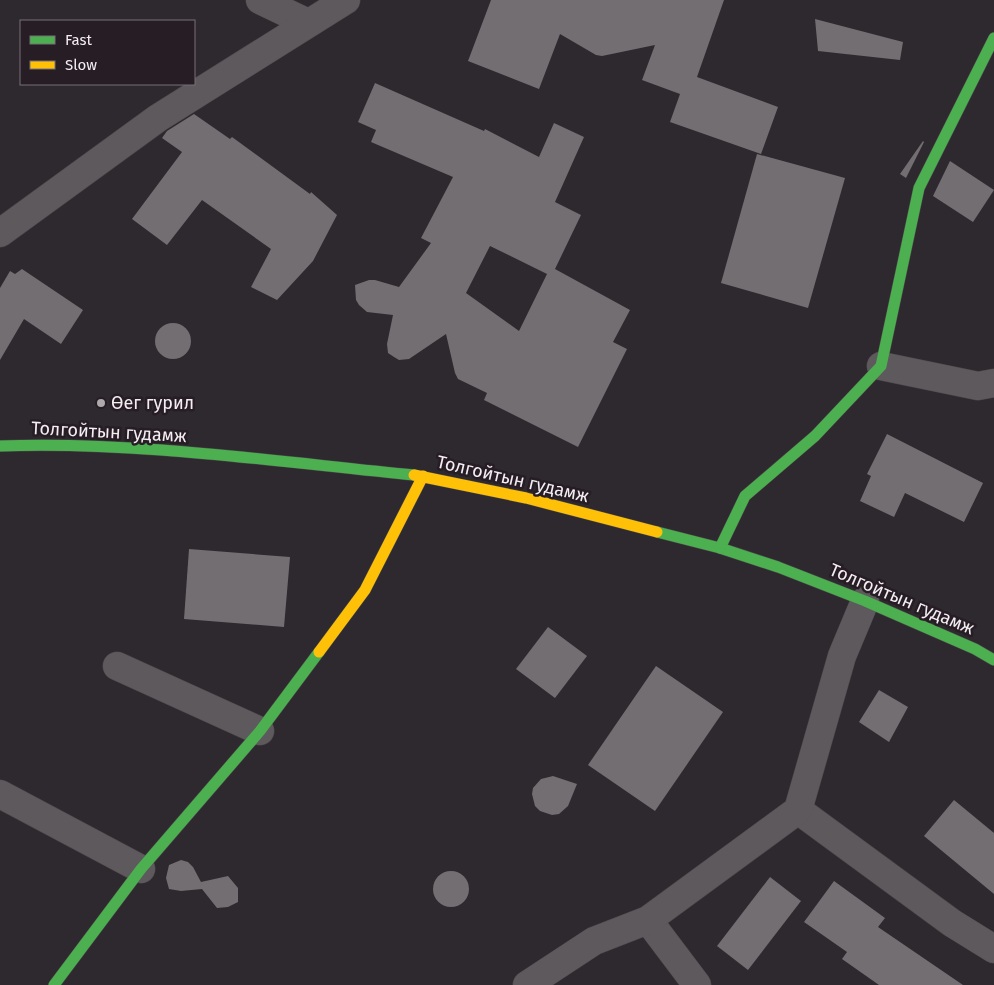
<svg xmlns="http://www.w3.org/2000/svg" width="994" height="985" font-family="'Fira Sans',sans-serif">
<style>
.building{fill:#726e72;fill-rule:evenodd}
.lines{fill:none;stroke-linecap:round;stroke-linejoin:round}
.street-casing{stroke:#4a474a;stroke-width:29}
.fast-casing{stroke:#4a474a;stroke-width:12}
.slow-casing{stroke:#4a474a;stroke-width:12}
.street{stroke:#5d595c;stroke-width:28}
.fast{stroke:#4caf50;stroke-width:11}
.slow{stroke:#ffc107;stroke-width:11}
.poi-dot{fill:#afa9ae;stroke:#261d25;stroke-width:2}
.labels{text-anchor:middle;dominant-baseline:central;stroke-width:5;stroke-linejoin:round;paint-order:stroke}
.poi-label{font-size:18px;fill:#f4eef3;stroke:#261d25;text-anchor:start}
.street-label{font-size:18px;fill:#f4eef3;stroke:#261d25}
</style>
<rect width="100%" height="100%" fill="#2e292e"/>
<g class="building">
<path d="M491,0h233l-27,77 81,30 -17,47 -91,-32 10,-28 -38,-14 13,-35 -53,11 -6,-1 -36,-21 -21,55 -71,-28z"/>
<path d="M815,19l88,23 -3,18 -82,-9z"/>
<path d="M375,83l109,48 1,-2 54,28 15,-34 30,14 -29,65 26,13 -26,54 75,41 -17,32 14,7 -49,98 -94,-47 3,-7 -29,-14 -3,-6 -9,-39 -37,25 -10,1 -5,-3 -6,-4 -1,-9 6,-29 -26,-3 -8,-7 -3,-5 -1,-15 14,-5h6l24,7 32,-44 -10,-5 32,-61 -82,-35 5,-12 -18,-8zM490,246l57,28 -28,57 -53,-38z"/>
<path d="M194,114l36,25 2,-2 78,57 1,-2 26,23 -24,46 -36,39 -26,-13 20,-38 -69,-49 -35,45 -35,-26 50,-67 -20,-14 5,-7z"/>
<path d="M923,141l1,1 -18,36 -6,-4z"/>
<path d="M757,154l88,24 -37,130 -87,-25z"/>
<path d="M950,161l44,29 -21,32 -40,-26z"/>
<path d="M22,269l61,41 -22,34 -37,-25 -24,41v-72l10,-17 5,3z"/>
<circle cx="173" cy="341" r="18"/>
<path d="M887,434l96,49 -19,39 -59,-29 -11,24 -34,-16 11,-25 -4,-2z"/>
<path d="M189,549l101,8 -6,70 -100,-8z"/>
<path d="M548,627l39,29 -32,42 -39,-29z"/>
<path d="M656,666l67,46 -68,99 -67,-46z"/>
<path d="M879,690l29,17 -19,35 -30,-20z"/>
<path d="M553,776l24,8 -9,22 -9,8 -7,1 -12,-4 -5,-5 -3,-12 1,-6 8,-9z"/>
<path d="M954,800l40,33v61l-70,-58z"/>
<path d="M181,860l7,2 5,5 8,15 27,-6 10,12v14l-10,5 -11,1 -15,-19 -21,2 -12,-2 -3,-11 3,-13z"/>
<circle cx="451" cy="889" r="18"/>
<path d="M770,877l31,24 -53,69 -31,-24z"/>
<path d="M834,881l51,37 -7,9 85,58h-84l-37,-26 5,-7 -43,-30z"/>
</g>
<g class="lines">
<defs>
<g id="street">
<path d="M260,0l48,23"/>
<path d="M0,233l158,-115 188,-118"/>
<path d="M881,366l97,20 16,-3"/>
<path d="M117,666l143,65"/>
<path d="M0,794l141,75"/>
<path d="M798,810l154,113 42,26"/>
<path d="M648,920l49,65"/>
<path d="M527,985l67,-44 54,-21 150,-110 44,-154 23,-55"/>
</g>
<g id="fast">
<path d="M0,446c136,-5 279,16 414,29"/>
<path d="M657,532l63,16 58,19 87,34 110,48 19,11"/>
<path d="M720,548l25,-52 70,-60 66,-70 38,-178 75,-150"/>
<path d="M54,985l87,-116 119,-138 59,-79"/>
</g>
<g id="slow">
<path d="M414,475l112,23 131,34"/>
<path d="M319,652l46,-62 58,-114"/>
</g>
</defs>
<use href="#street" class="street-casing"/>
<use href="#fast" class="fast-casing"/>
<use href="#slow" class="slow-casing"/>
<use href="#street" class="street"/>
<use href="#fast" class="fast"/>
<use href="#slow" class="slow"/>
</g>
<circle class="poi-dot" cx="101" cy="403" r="5"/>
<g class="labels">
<g class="poi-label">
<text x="111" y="403">Өег гурил</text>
</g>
<g class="street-label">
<text transform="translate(109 432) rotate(3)">Толгойтын гудамж</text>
<text transform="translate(513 479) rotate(13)">Толгойтын гудамж</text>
<text transform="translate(902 599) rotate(23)">Толгойтын гудамж</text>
</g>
</g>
<rect x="20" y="20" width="175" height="65" fill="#261d25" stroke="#787177"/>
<rect x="30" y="36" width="25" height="8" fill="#4caf50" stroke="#787177"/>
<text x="65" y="45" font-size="15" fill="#f4eef3">Fast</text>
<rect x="30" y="61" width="25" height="8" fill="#ffc107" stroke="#787177"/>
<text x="65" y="70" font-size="15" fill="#f4eef3">Slow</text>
</svg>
